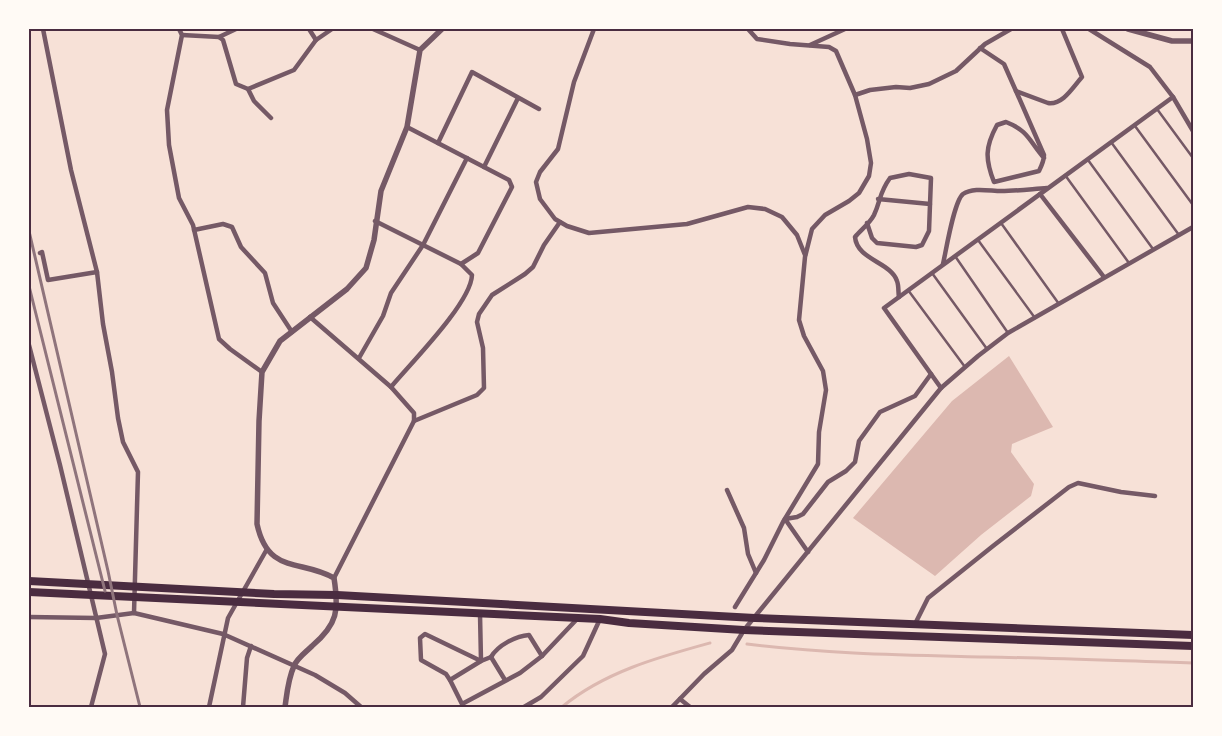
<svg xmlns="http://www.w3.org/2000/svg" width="1222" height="736" font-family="'Asap Condensed',sans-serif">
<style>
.water{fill:#dcb8b0}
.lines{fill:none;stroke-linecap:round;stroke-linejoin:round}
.stream{stroke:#dcb8b0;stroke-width:3}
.service{stroke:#755966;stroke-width:2.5}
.minor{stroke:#755966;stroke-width:4.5}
.tertiary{stroke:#755966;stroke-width:5.5}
.trunk{stroke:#4a2c40;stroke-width:8}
.rail{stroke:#8f747c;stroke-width:3}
.neatline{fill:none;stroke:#4a2c40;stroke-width:2}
</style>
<rect width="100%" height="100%" fill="#f7e1d7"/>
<path class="water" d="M1009,356l44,71 -41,17 -1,8 23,32 -3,12 -50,39 -46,41 -82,-58 99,-117z"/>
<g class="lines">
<g class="stream">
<path d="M747,644c79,10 159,11 238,13 70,1 139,4 208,6"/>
<path d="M562,707c42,-35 97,-50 148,-64"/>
</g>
<g class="service">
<path d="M1157,109l36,49"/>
<path d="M1135,126l58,79"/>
<path d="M1111,142l68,93"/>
<path d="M1088,160l65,89"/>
<path d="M1065,175l64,88"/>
<path d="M1001,223l58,81"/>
<path d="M978,240l57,78"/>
<path d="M955,256l53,77"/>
<path d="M932,273l55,76"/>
<path d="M908,290l57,77"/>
</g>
<g class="minor">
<path d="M43,29l28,141 26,102 6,52 9,48 6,46 5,24 15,30 -4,141"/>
<path d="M179,29l3,6 -15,75 2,35 10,53 14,27 26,114 11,10 32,23"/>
<path d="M309,29l7,11"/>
<path d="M373,29l47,21"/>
<path d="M594,29l-20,53 -16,67 -18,23 -4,10 4,17 15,20 12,7 22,7 98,-9 61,-17 17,2 17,8 15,18 8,20"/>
<path d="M1089,29l61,38 23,30 20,34"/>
<path d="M182,35l37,2 4,3 13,44 12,5 6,12 17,17"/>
<path d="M219,37l17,-8"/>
<path d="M810,45l35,-16"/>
<path d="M980,48l24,16 12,27 32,12c15,2 25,-16 34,-26l-20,-48"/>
<path d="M248,89l46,-19 22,-30 16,-11"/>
<path d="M1016,91l28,64c0,6 -2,10 -5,16l-45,11c-9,-23 -9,-35 3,-57l9,-3c23,9 23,19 38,36"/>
<path d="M855,95l15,-5 26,-3 14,1 19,-4 27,-13 29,-27 26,-15"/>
<path d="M407,127l102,53 3,7 -34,66 -17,11"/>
<path d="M438,143l34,-71 67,37"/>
<path d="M484,167l34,-69"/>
<path d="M1040,194l64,83"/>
<path d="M878,199l52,5"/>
<path d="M375,221l86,43 11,11c-1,28 -61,88 -81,112"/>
<path d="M867,223l5,15 5,5 39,4 6,-2 7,-14 2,-53 -22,-4 -19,4c-11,15 -9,22 -16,37 -4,8 -13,15 -19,22 2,23 36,25 42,44 2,5 1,11 2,16"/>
<path d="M194,230l29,-6 9,3 9,20 24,26 8,30 19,29"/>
<path d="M40,253l2,-1 6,28 49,-8"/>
<path d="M943,264c3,-13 11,-63 20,-70 10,-7 27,-3 38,-3 16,0 31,-2 46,-3"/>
<path d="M310,317l81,70 23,26v8l-80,157"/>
<path d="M29,345l31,120 45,189 -14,53"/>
<path d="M359,358l24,-42 8,-23 32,-48 44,-87"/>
<path d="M941,388l-57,-80 289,-211"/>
<path d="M414,421l63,-26 7,-7 -1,-40 -6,-26 2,-8 13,-19 33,-21 8,-7 11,-22 16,-23"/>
<path d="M727,490l17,38 4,26 8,19"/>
<path d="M808,552l-23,-33 12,-2 6,-3 25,-32 18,-11 9,-9 4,-21 21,-29 35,-16 16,-22"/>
<path d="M735,607l29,-47 19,-38 35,-58 1,-32 7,-42 -3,-19 -19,-35 -5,-16 6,-63 7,-28 13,-14 24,-14 10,-8 10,-17 2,-13 -4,-24 -12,-44 -19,-44 -7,-4 -39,-3 -33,-5 -9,-10"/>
<path d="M480,614l1,47 -31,19 12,24 58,-31 22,-17 36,-38"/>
<path d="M29,617l67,1 38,-5 89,21 92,41 30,18 16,14"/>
<path d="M915,624l13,-26 65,-52 76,-59 9,-4 43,9 34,4"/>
<path d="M491,657c7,-12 25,-21 38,-22l13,21"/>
<path d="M450,680l-4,-6 -25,-14 -1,-22 5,-4 56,27 10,-4 14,23"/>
<path d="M680,699l10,8"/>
<path d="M209,707l19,-89 39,-69"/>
<path d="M243,707l4,-49 4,-12"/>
<path d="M524,707l17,-10 42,-41 17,-37"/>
<path d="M672,707l32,-33 28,-24 12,-20 197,-242 37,-32 30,-23 185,-106"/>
</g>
<g class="tertiary">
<path d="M1128,29l44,12h21"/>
<path d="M285,707c2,-14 3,-28 9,-41 3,-8 12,-14 18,-20 26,-22 27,-36 22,-68 -33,-19 -66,-3 -77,-54l2,-103 3,-49 18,-31 67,-52 19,-21 8,-28 7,-49 26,-64 13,-77 22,-21"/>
</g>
<g class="trunk">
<path d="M29,581l245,13 63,1 418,23 438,17"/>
<path d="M29,592l571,27 29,4 115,7 449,16"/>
</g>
<g class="rail">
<path d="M29,231l79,340 9,44 23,92"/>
<path d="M29,286l76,305"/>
</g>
</g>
<rect width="1222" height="736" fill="none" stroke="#fffaf5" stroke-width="60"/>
<rect x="30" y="30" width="1162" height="676" class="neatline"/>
</svg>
